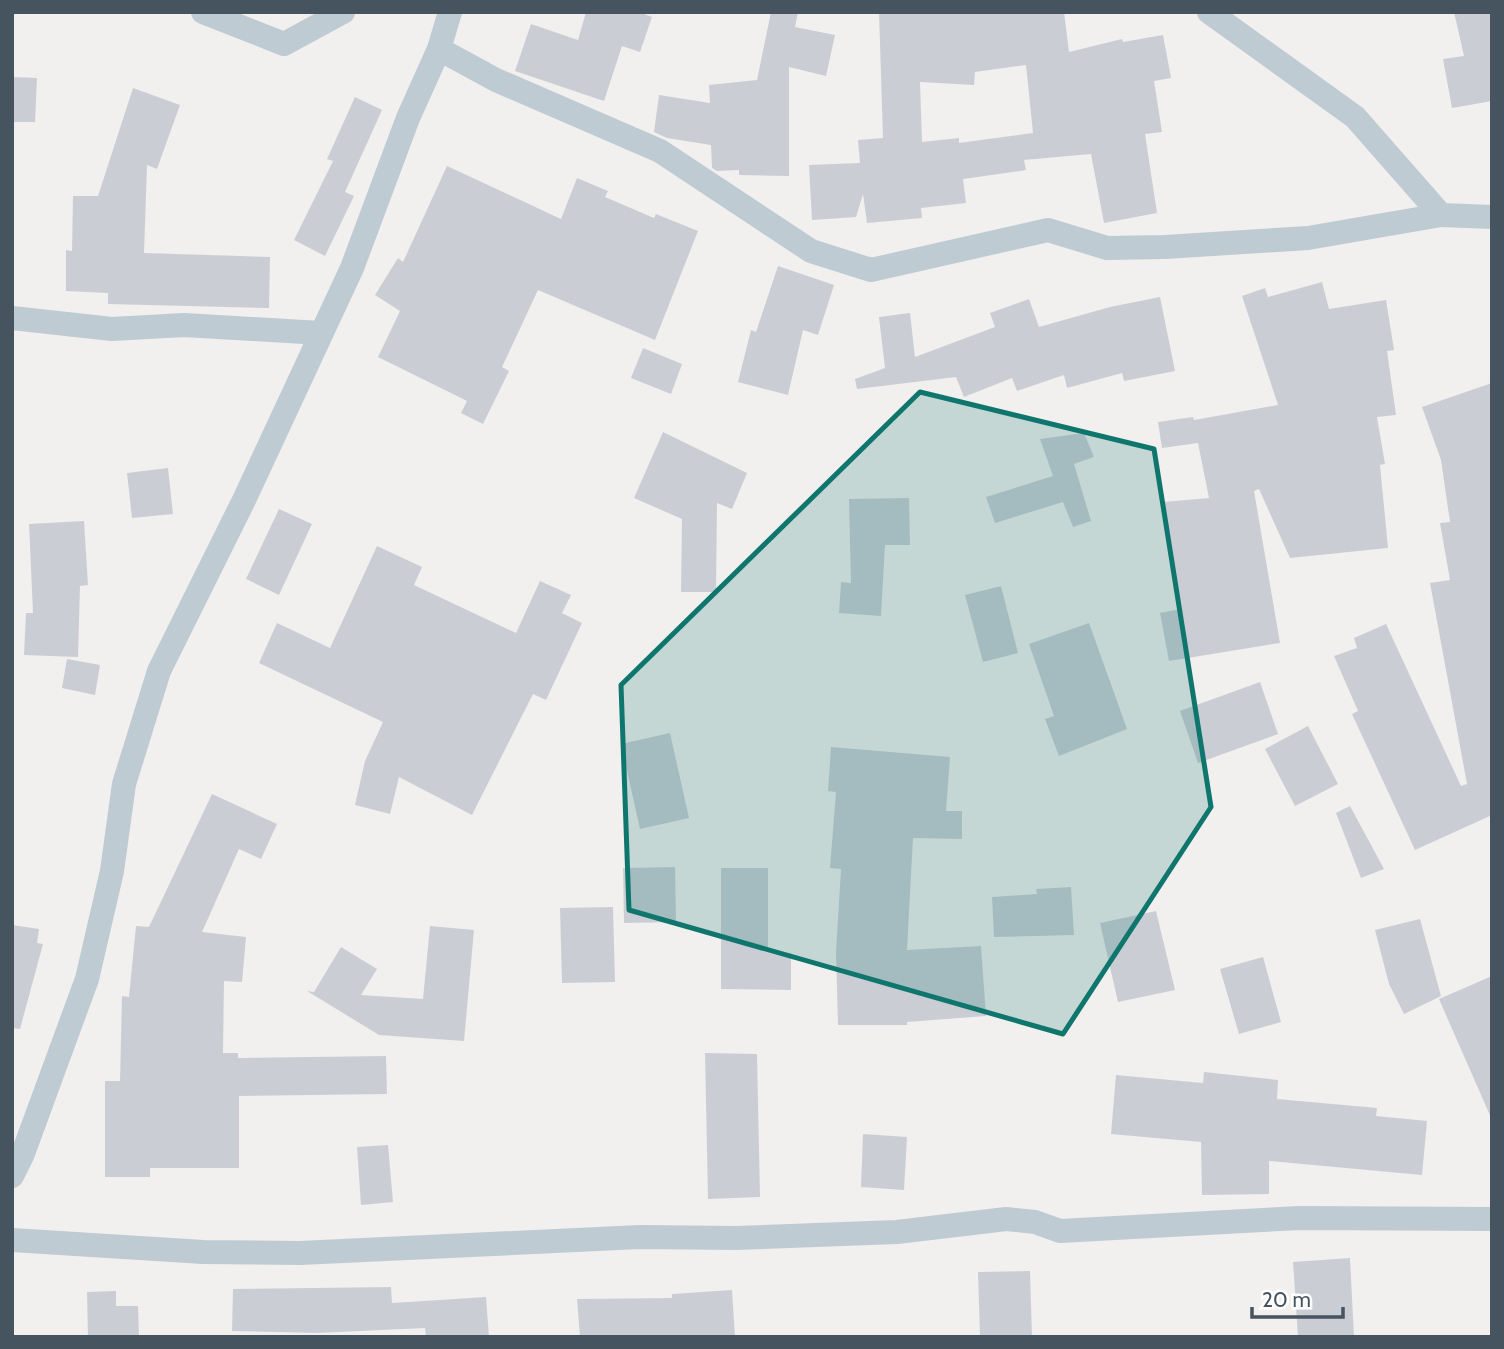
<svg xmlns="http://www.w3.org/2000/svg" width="1504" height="1349" font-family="Cabin,sans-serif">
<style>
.building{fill:#caced4;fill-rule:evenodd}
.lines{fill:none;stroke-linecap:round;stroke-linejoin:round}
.street{stroke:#becbd2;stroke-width:24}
.marked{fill:#0f766e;fill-opacity:0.2;stroke:#0f766e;stroke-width:5;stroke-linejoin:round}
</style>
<rect width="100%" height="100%" fill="#f2efef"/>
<g class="building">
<path d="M586,12h53l13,5 -12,35 -18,-6 -18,55 -89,-30 16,-47 47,16z"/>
<path d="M771,12h27l-3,15 40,8 -9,41 -37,-9v109l-50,-1v-5l-22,1 -5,-3 -1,-23 -44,-7 -13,-6 5,-37 51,8 -1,-18 48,-5z"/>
<path d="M879,12h185l5,40 53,-13 1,3 40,-7 8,43 -17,3 8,51 -17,2 12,79 -53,10 -13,-69 -67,6 2,10 -63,9 3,24 -45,5 1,10 -55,5 -4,-29 -7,23 -44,3 -3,-55 51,-2 -2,-23 25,-2zM1026,65l7,68 -74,10v-5l-37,4 -2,-60 54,3 1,-13z"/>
<path d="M1454,12h38v89l-40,7 -9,-49 21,-3z"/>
<path d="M12,77l25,1 -2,44h-23z"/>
<path d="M133,88l47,17 -23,64 -10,-4 -3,88 126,4 -1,51 -161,-4v-11l-42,-2v-41l6,1 1,-55h25z"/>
<path d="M355,97l27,13 -37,82 9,4 -29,60 -31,-16 39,-79 -6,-2z"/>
<path d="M447,166l114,53 16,-41 31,13 -3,6 49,21 2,-4 42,17 -43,109 -117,-50 -36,77 7,4 -26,53 -22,-11 6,-12 -89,-44 22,-46 -25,-16 23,-37 5,4z"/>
<path d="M778,266l56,19 -16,50 -15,-5 -15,65 -50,-13 13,-52 5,2z"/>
<path d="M1322,282l7,27 57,-9 8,50 -7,1 9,64 -19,2 8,47 -5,1 8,83 -98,10 -31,-69 -5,2 26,152 -111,18 -9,-48 21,-4 -18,-107 46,-4 -11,-55 -36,5 -4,-26 35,-5 1,3 84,-15 -36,-109 23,-8 3,9z"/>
<path d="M1160,297l15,74 -51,10 -2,-8 -55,15 -3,-13 -47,16 -5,-13 -48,19 -8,-20 -99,12 -2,-10 30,-11 -6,-51 31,-4 5,44 80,-30 -5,-14 39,-14 10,28 71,-20z"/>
<path d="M643,348l39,16 -11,30 -40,-16z"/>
<path d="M1492,383v432l-77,35 -63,-136 6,-3 -24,-55 23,-8 -3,-10 32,-14 75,162 6,-2 -37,-201 20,-3 -10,-57 10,-1 -9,-62 -19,-53z"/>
<path d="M663,432l84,41 -15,36 -15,-6 -1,89h-35l1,-73 -48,-21z"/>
<path d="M1084,433l10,24 -20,7 17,57 -18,6 -10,-25 -68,21 -9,-26 67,-21 -13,-37z"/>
<path d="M168,468l5,46 -41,4 -5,-45z"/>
<path d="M909,498l1,47h-25l-4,71 -42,-3 2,-31 10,1 -2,-84z"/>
<path d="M279,509l33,15 -33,71 -33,-16z"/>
<path d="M84,521l4,64 -8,1 -2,71 -54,-2 2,-42h7l-4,-89z"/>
<path d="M377,546l45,21 -8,18 102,48 24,-52 31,14 -9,18 20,10 -36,77 -13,-6 -61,121 -73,-38 -9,37 -35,-9 10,-44 18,-39 -124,-59 18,-40 53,25z"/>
<path d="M1001,586l17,67 -35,9 -18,-67z"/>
<path d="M1089,623l38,106 -68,27 -14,-37 9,-3 -25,-72z"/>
<path d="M67,659l33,6 -5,30 -33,-7z"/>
<path d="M1260,682l18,52 -80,29 -18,-52z"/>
<path d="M1308,726l30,58 -43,22 -30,-57z"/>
<path d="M670,733l19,85 -49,11 -19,-85z"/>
<path d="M831,747l119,10 -4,54h16v28l-49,-1 -6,112 74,-4 5,70 -79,6v3h-69l-2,-73 5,-83 -11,-1 6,-76 -8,-1z"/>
<path d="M212,794l65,30 -16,35 -22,-10 -37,83 44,5 -4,45 -18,-1 -1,72h15v5l148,-2 1,38 -148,2v72h-89v9h-45v-96h15l2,-85 7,1 7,-71 13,1z"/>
<path d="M1350,806l34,63 -23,9 -25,-65z"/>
<path d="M675,867l1,55 -52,1 -1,-55z"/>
<path d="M721,868h47v84l23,1v37l-70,-1z"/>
<path d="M1071,887l3,48 -80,2 -2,-40 45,-3 -1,-5z"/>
<path d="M613,907l2,75 -53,1 -2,-75z"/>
<path d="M1156,911l19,79 -57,12 -18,-79z"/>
<path d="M1420,919l21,77 -37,18 -15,-30 -14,-54z"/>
<path d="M12,925l27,4 -2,14 6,1 -23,85 -8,-1z"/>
<path d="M430,926l44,4 -10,111 -85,-6 -72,-44 7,1 27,-45 36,22 -16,26 62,4z"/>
<path d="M1263,957l18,65 -42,12 -19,-65z"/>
<path d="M1492,976v144l-53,-121z"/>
<path d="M705,1053l52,1 3,143 -52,2z"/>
<path d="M1204,1072l74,8 -1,19 100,9 -1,8 51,5 -5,54 -153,-14v33l-67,1 -1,-53 -90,-8 5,-59 87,8z"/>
<path d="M863,1134l44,3 -3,53 -43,-3z"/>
<path d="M388,1145l5,57 -32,3 -4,-58z"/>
<path d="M1350,1258l4,79h-56l-5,-75z"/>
<path d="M1030,1271l2,66h-52l-2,-65z"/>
<path d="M391,1287l1,16 94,-6 3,40h-63l-1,-9 -108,5 -85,-2 1,-42z"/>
<path d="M732,1290l3,47h-155l-3,-38 95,-1v-4z"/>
<path d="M116,1291v15h22l1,31h-51l-1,-45z"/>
</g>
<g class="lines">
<g class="street">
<path d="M203,12l81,32 59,-32"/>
<path d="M1209,12l146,105 86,98 51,2"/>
<path d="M439,49l57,31 164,71 151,100 60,19 177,-40 59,18 58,-1 143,-9 133,-23"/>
<path d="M12,318l100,11 72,-4 137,8"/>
<path d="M12,1176l10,-20 65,-177 25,-108 12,-87 35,-113 85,-171 108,-232 56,-150 31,-69 11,-37"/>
<path d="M12,1240l191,12 97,1 340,-16 96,1 161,-6 109,-13 29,3 25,9 239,-13 193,1"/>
</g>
</g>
<path class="marked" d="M920,392l234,57 57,358 -148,227 -434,-124 -8,-225z"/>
<rect width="1504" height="1349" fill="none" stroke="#45545f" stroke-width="28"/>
<path d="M1252 1307v10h91v-10" fill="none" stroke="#45545f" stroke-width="3.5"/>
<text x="1262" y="1307" font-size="21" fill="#45545f" stroke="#ffffff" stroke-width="5" paint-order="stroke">20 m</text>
</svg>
